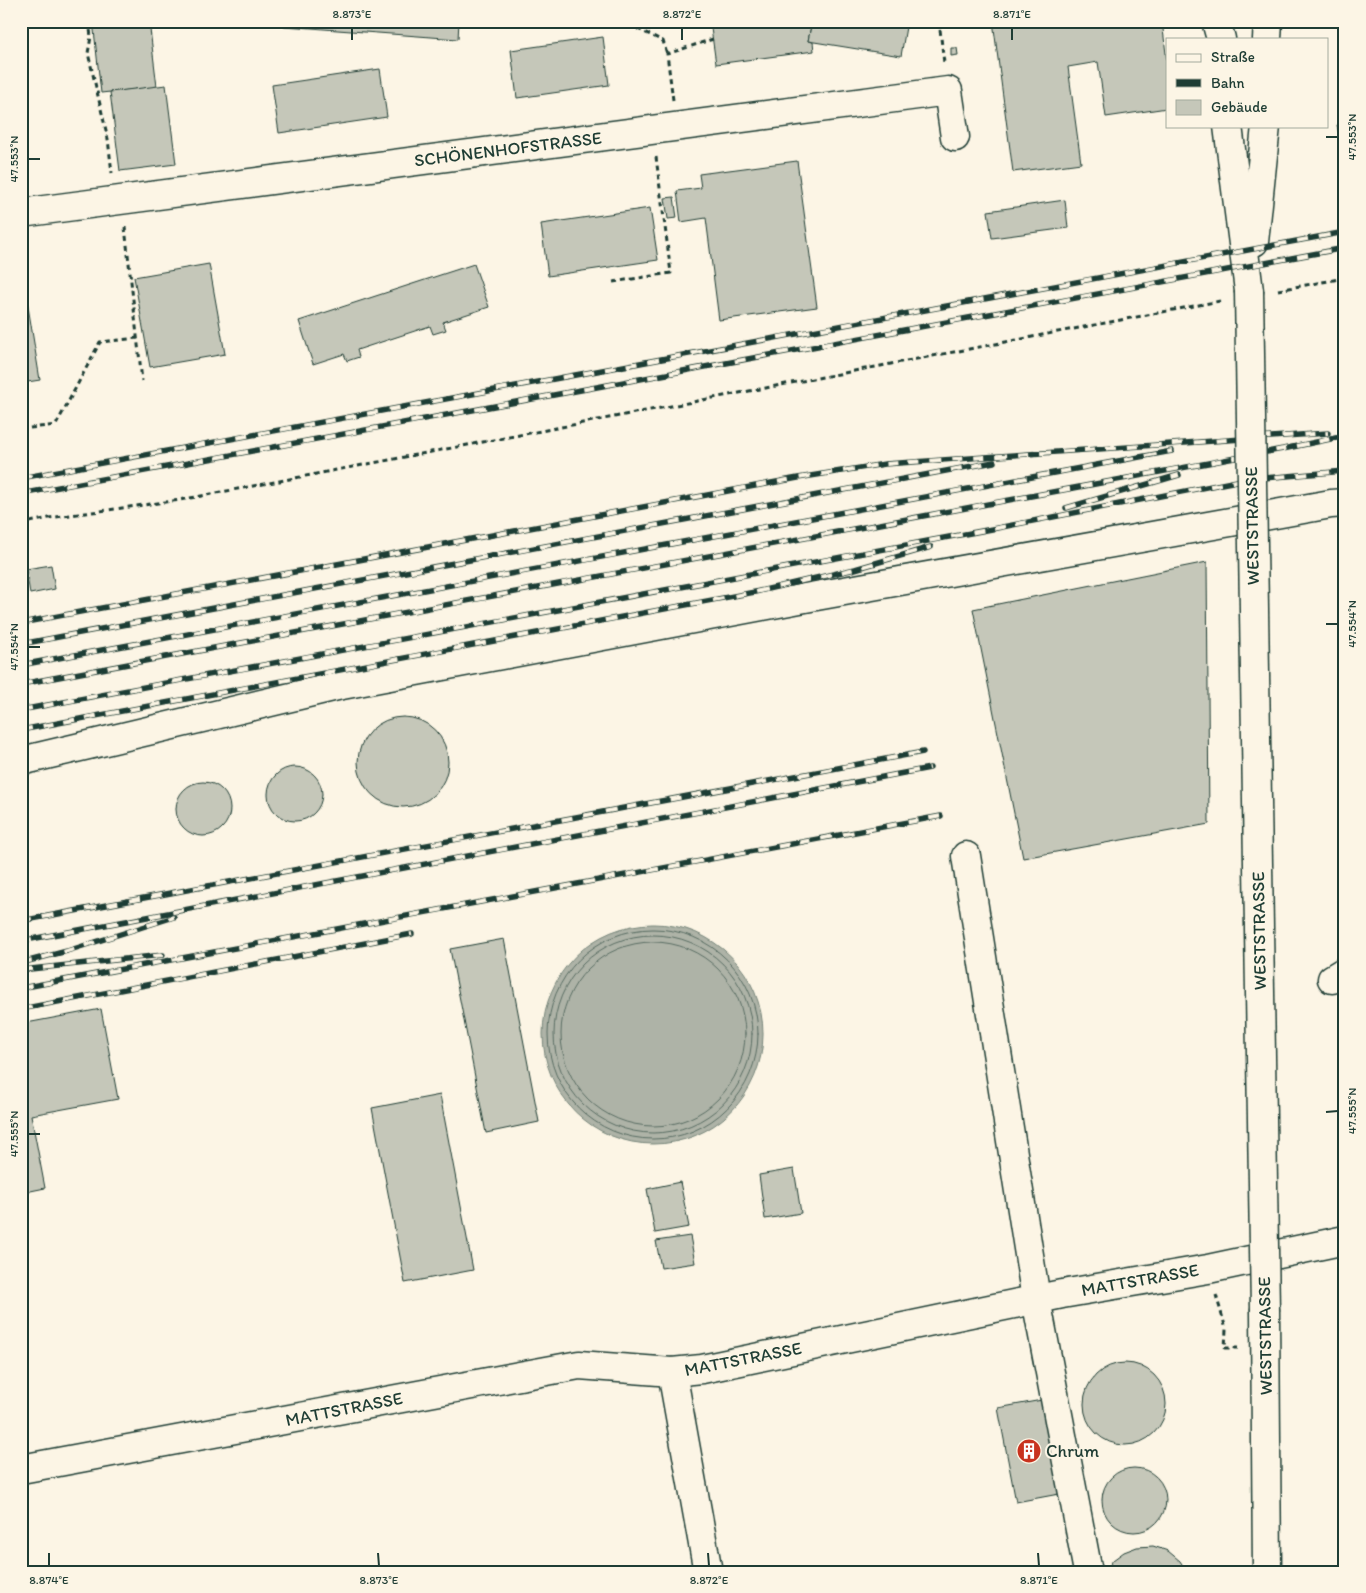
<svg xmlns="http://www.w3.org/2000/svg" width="1366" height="1593" font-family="Itim,sans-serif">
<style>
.water{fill:#aeb3a7;stroke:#758479}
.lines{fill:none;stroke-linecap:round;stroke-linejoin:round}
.shore{stroke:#586c62;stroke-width:1}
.building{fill:#c5c7b9;stroke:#1f3d34}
.minor-casing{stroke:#1f3d34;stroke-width:31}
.major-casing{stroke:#1f3d34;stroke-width:31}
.path{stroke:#1f3d34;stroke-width:3;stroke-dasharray:5 4;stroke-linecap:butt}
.minor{stroke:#fcf5e5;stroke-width:28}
.major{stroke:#fcf5e5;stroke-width:28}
.rail-casing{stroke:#1f3d34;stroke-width:5.5}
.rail{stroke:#fcf5e5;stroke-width:4;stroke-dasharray:11;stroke-linecap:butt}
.major-bridge-casing{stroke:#1f3d34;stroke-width:31;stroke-linecap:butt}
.major-bridge{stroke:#fcf5e5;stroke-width:28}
.ticks{fill:none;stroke:#1f3d34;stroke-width:2}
.labels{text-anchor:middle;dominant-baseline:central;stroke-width:4;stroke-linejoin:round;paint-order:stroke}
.street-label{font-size:18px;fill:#1f3d34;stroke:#fcf5e5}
.poi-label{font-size:18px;fill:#1f3d34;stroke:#fcf5e5;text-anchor:start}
.neatline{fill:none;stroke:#1f3d34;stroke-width:2}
.ticks-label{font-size:12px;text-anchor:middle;fill:#1f3d34}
</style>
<rect width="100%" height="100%" fill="#fcf5e5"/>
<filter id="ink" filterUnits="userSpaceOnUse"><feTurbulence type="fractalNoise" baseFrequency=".02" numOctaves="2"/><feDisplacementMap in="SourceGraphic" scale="10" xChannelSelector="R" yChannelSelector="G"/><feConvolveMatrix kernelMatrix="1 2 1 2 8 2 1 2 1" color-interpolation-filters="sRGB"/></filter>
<g filter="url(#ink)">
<circle class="water" cx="653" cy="1034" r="110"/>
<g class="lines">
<g class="shore">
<circle cx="653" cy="1034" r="105"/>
<circle cx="653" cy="1034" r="99"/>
<circle cx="653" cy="1034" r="92"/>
</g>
</g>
<g class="building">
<path d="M93,21h56l8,66 -56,6z"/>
<path d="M284,21h175l-1,18 -174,-13z"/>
<path d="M656,21h44l-43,6z"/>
<path d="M710,21h102l-4,20 5,1 1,9 -98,13z"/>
<path d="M812,21h95l-6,35 -93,-15z"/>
<path d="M993,21h169l5,41v46l-61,9 -8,-55 -30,5 13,96 -68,9z"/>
<path d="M603,37l6,48 -92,13 -6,-48z"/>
<path d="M951,48h6l1,7 -7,1z"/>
<path d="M380,69l7,48 -108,16 -7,-48z"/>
<path d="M166,85l10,79 -56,7 -10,-79z"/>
<path d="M1345,124v41l-8,-40z"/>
<path d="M797,161l20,146 -98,13 -13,-102 -25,4 -4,-31 24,-3 -2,-14z"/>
<path d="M674,197l3,21 -9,1 -3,-21z"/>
<path d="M1065,200l3,28 -76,10 -4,-27z"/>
<path d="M650,208l8,52 -110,16 -7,-52z"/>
<path d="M209,264l16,90 -75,13 -16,-90z"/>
<path d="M474,264l15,43 -46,15 3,8 -13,4 -3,-8 -73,24 2,7 -12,4 -3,-7 -31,10 -14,-43z"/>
<path d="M21,288h4l15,92 -19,3z"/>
<path d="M1207,562l2,262 -186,34 -50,-249z"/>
<path d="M51,565l4,24 -25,5 -4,-25z"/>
<circle cx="403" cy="762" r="45"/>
<circle cx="295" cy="794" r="27"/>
<circle cx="203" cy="809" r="27"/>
<path d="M504,939l35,183 -53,11 -36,-184z"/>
<path d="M101,1009l17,90 -87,16 14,73 -24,5v-169z"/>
<path d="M440,1095l33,175 -68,13 -33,-175z"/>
<path d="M794,1169l7,44 -36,6 -6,-44z"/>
<path d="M680,1182l9,45 -34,6 -8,-44z"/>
<path d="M690,1236l5,27 -34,5 -5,-27z"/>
<circle cx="1125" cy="1404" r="41"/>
<path d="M1042,1400l17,94 -43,8 -18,-94z"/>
<circle cx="1134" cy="1500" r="32"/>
<path d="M1153,1546l15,5 12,10 7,11h-82l8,-12 11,-8 13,-5z"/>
</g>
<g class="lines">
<defs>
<g id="minor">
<path d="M21,213l927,-122 7,46"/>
<path d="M21,761l321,-76 463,-87 526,-94 14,-1"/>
<path d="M966,856l70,443 52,273"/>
<path d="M1332,979l13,-8"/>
<path d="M672,1372l36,200"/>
<path d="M21,1469l558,-104 93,7 30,-3 360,-75 146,-25 137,-29"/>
</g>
<g id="major">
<path d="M1216,21l5,18"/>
<path d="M1267,39l1,-18"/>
<path d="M1228,126l21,165"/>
<path d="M1254,242l12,-116"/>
<path d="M1265,1311l2,261"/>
</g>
</defs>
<use href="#minor" class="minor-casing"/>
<use href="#major" class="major-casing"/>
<g class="path">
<path d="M89,21l2,16 -3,16 20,86 4,34"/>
<path d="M621,21l42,20 4,13"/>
<path d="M939,21l5,42"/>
<path d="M673,100l-6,-46 46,-15"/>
<path d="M125,227l17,154"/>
<path d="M613,282l58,-9 -15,-116"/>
<path d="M1278,290l67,-12"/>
<path d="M21,429l35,-4 44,-83 38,-4"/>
<path d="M21,524l28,-6 131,-18 1040,-199"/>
<path d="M1216,1295l10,34 -1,19h13"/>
</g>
<use href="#minor" class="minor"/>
<use href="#major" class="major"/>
<defs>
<g id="rail">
<path d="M21,478l1324,-246"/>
<path d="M21,494l1324,-246"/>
<path d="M1066,508l113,-33"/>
<path d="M21,623l777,-145 87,-14 443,-31"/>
<path d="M21,644l973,-182"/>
<path d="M21,665l1151,-214"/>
<path d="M21,684l1262,-235 62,-13"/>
<path d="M21,710l971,-181 250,-49 103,-9"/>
<path d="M21,730l734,-138 100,-23 76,-22"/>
<path d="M21,921l902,-169"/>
<path d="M21,941l909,-173"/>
<path d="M21,963l46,-12 107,-34"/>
<path d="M21,970l142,-15"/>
<path d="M21,988l920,-172"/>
<path d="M21,1009l391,-75"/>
</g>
</defs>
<use href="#rail" class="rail-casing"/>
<use href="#rail" class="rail"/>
<defs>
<path id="major-bridge" d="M1249,291l16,1020"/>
</defs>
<use href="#major-bridge" class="major-bridge-casing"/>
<use href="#major-bridge" class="major-bridge"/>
</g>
</g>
<path class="ticks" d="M352,28v12M682,28v12M1012,28v12M1326,137h12M28,159h12M1326,624h12M28,647h12M1326,1112l12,-1M28,1134h12M49,1553v13M378,1553l1,13M708,1553l1,13M1038,1553l1,13"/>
<defs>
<symbol id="building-disc" viewBox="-11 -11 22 22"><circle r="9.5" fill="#c8321e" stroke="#fcf5e5"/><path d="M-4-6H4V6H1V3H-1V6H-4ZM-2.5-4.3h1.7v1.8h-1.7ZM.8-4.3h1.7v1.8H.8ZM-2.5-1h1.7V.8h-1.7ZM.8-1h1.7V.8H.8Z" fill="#fff"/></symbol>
</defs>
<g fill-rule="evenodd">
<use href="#building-disc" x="1015" y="1437" width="28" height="28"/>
</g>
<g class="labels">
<g class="street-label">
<text transform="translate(508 149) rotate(-7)">SCHÖNENHOFSTRASSE</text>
<text transform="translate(1252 526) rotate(-91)">WESTSTRASSE</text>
<text transform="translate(1259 931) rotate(-91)">WESTSTRASSE</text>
<text transform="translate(1140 1280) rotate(-10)">MATTSTRASSE</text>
<text transform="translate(1265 1336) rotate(-91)">WESTSTRASSE</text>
<text transform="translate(743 1359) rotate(-11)">MATTSTRASSE</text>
<text transform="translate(344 1409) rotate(-11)">MATTSTRASSE</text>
</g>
<g class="poi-label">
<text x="1046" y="1451">Chrum</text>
</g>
</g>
<rect width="1366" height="1593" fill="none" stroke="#fcf5e5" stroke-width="55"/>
<rect x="1166" y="38" width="162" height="90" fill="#fcf5e5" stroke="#a4ab9e"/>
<rect x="1176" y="54" width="25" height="8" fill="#fcf5e5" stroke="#a4ab9e"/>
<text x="1211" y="62" font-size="15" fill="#1f3d34">Straße</text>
<rect x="1176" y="79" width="25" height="8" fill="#1f3d34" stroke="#a4ab9e"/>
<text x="1211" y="88" font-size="15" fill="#1f3d34">Bahn</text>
<rect x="1176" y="100" width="25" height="15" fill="#c5c7b9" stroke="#a4ab9e"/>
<text x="1211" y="112" font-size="15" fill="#1f3d34">Gebäude</text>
<rect x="28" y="28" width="1310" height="1538" class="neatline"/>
<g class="ticks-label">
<text x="352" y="18">8.873°E</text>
<text x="682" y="18">8.872°E</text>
<text x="1012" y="18">8.871°E</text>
<text transform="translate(1352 137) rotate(-90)" y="4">47.553°N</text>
<text transform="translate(14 159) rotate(-90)" y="4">47.553°N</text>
<text transform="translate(1352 624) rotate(-90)" y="4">47.554°N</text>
<text transform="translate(14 647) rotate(-90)" y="4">47.554°N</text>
<text transform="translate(1352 1111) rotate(-90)" y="4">47.555°N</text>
<text transform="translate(14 1134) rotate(-90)" y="4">47.555°N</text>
<text x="49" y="1584">8.874°E</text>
<text x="379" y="1584">8.873°E</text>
<text x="709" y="1584">8.872°E</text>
<text x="1039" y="1584">8.871°E</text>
</g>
</svg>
